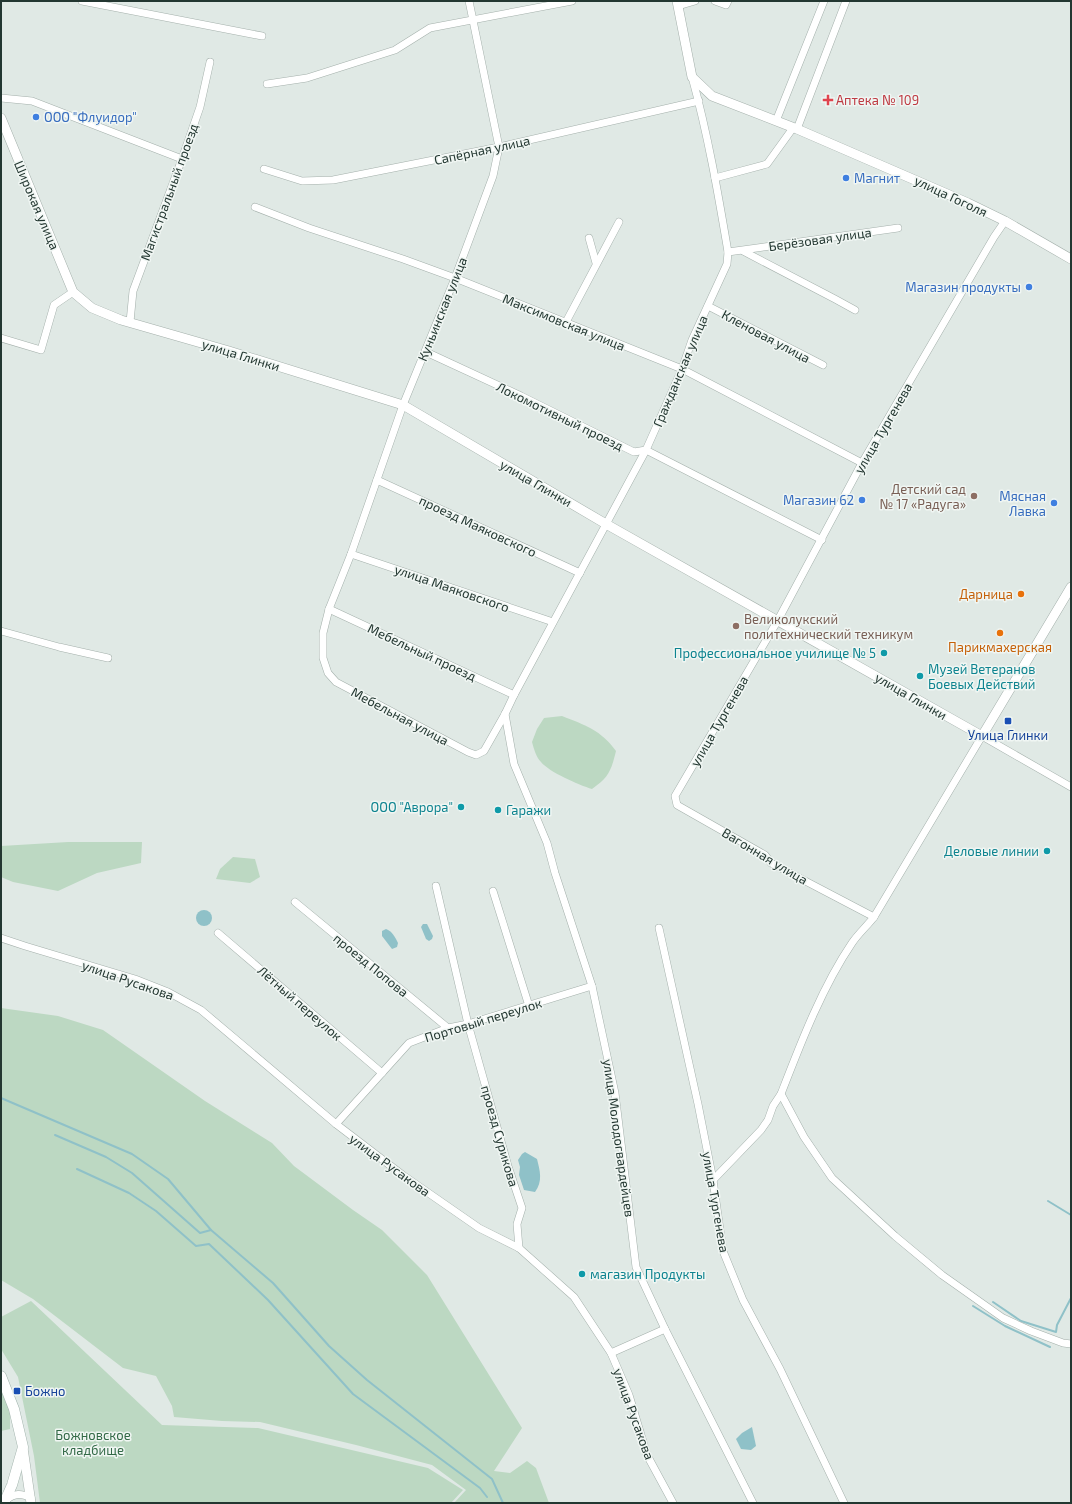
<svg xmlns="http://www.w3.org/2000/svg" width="1072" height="1504" font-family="'Exo 2',sans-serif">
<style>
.green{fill:#bcd8c2}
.water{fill:#8fc1c8}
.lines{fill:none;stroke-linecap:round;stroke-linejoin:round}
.stream{stroke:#8fc1c8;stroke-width:2}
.minor-casing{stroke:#a4b0ab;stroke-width:8}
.tertiary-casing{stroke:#a4b0ab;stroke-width:10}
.secondary-casing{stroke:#a1b3ac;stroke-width:11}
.minor{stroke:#fff;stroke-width:7}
.tertiary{stroke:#fff;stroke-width:9}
.secondary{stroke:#fff;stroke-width:10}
.health-dot{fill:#e0444e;stroke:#f0f6f3;stroke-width:1.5}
.shop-dot{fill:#3f7fe0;stroke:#f0f6f3;stroke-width:1.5}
.education-dot{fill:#8d6e63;stroke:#f0f6f3;stroke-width:1.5}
.food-dot{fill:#e8710a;stroke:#f0f6f3;stroke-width:1.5}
.culture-dot{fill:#0f9aa8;stroke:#f0f6f3;stroke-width:1.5}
.transit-dot{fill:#1a4fb4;stroke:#f0f6f3;stroke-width:1.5}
.labels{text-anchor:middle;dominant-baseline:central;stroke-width:3;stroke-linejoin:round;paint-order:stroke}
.health-label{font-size:13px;fill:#be3a42;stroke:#f0f6f3;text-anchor:start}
.shop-label{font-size:13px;fill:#366cbe;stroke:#f0f6f3;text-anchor:end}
.street-label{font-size:13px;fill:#233731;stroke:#f0f6f3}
.education-label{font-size:13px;fill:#785e54;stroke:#f0f6f3;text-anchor:end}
.food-label{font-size:13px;fill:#c56008;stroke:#f0f6f3;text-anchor:end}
.culture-label{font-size:13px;fill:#0d838f;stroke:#f0f6f3;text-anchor:end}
.transit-label{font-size:13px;fill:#164399;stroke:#f0f6f3}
.park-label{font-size:13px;fill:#326946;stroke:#f0f6f3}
</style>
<rect width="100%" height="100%" fill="#e0e9e5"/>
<g class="green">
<path d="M562,716c23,9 39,14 54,35 -5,20 -7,26 -24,38 -13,-4 -43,-17 -51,-27 -5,-5 -7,-13 -9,-20l5,-13 7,-11z"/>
<path d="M68,842h74l-1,21 -44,10 -39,18 -45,-9 -12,-5v-31z"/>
<path d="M233,857l22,2 5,18 -10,6 -34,-4 4,-10z"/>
<path d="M1,1008l57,8 45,14 102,71 67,42 22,23 59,44 29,20 45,45 95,153 -28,43 16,2 17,-12 9,7 13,35h-95l12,-13 -34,-25 -76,-20 -96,-23 -38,-1 -48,-4 -2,-11 -16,-30 -33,-8 -90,-69 -32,-19z"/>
<path d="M31,1301l131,124 96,3 170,40 35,22 -12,13h-411l-6,-47 -16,-79 -17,-28v-32z"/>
<path d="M1,1384l9,24v21l-9,2z"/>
</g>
<g class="water">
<circle cx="204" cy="918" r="8"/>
<path d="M423,924h4l6,12 -1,3 -3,2 -3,-2 -5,-12z"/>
<path d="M386,929c6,2 9,8 12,14l-1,4 -5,2 -10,-13v-5z"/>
<path d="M525,1152l12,7c3,12 6,22 -2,33l-11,-2 -5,-15 1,-8 -2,-7 4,-6z"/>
<path d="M752,1427l4,19 -5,4 -10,-1 -5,-10 6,-6z"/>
</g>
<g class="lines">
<g class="stream">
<path d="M1,1098l131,56 36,25 43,51 62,53 56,63 38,34 125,99 11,24"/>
<path d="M55,1135l51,22 26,16 68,60 11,-3"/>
<path d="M77,1169l52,24 27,18 40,35 13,-2 59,56 85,94 127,94 7,9"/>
<path d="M1048,1201l23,14"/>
<path d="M993,1302l28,19 35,11 1,-7 14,-27"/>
<path d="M973,1306l32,20 45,21"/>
</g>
<defs>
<g id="minor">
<path d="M82,1l180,35"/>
<path d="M469,1l30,146 -6,29 -38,102 -52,127 -52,149 -22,55 -6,24v25l5,15 8,9 132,70 8,3 8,-4 21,-37 9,-19 132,-245 36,-81 10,-29 35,-76 1,-12c-10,-59 -20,-117 -36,-175"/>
<path d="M715,1l11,4 2,-4"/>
<path d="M678,6l17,-5"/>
<path d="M267,84l40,-6 88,-28 35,-22 142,-27"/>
<path d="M1,98l31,3 150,58"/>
<path d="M776,121l48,-120"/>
<path d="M797,129l49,-128"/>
<path d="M264,169l38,12 31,-1 166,-33 200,-46"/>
<path d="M715,178l52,-14 26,-36"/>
<path d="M255,207l54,21 94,31 52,19 227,91 180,94"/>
<path d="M589,238l7,25"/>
<path d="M743,251l92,48 20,11"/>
<path d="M728,252l170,-24"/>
<path d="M708,306l115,59"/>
<path d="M130,322l3,-31 49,-132 18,-52 10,-45"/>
<path d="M566,322l53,-100"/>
<path d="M1,338l40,12 13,-45 19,-13"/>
<path d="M426,352l95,44 113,56 12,-2 176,90"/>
<path d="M377,480l203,93"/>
<path d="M351,554l202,68"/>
<path d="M329,609l185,86"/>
<path d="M1,631l58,16 49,11"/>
<path d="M505,714l9,50 33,79 8,30 37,113 23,107 21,174 29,62 88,174"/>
<path d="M1071,787l-89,-51 -108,181c-7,9 -16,17 -22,26 -30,44 -52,102 -71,151l23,43 28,41 63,58 47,39 61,43 28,13 32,12 8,1"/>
<path d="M436,886l32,138 40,142 14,42 -5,16 2,24"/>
<path d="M493,891l36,115"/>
<path d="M295,902l153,126"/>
<path d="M874,917l-103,-54 -6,-8 -88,-50 -2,-9 103,-176 84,-157 132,-226 11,-16"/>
<path d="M659,928l39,176 15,76 10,71 20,49 37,69 64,134"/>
<path d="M218,933l164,140"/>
<path d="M1,938l24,8 110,33 33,13 33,18 135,114 68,52 75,52 40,20 55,49 37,56 18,42 18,60 26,48"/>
<path d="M336,1124l73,-81 39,-15 20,-4 124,-38"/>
<path d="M713,1180l48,-50 7,-10 5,-14 8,-12"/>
<path d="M611,1353l54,-24"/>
<path d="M6,1500c9,-7 15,-7 25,-2"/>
</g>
<g id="tertiary">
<path d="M677,1l15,76 20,19 85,33 171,74 37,18 66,38"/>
<path d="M1,118l72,174 19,16 29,12 108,31 174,54 203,119 376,212 89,-149"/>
<path d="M23,1448l8,55"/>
</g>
<path id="secondary" d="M1,1376l13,33 9,38 -11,38 -8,18"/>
</defs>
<use href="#minor" class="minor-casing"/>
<use href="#tertiary" class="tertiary-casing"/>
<use href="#secondary" class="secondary-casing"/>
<use href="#minor" class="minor"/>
<use href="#tertiary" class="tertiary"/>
<use href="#secondary" class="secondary"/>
</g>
<path class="health-dot" d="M826 94h4v4h4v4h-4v4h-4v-4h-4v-4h4z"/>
<g class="shop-dot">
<circle cx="36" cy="117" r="4"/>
<circle cx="846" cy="178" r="4"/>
<circle cx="1029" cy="287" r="4"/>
<circle cx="862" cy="500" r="4"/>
<circle cx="1054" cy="503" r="4"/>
</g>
<g class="education-dot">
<circle cx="974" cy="496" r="4"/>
<circle cx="736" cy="626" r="4"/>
</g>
<g class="food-dot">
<circle cx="1021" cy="594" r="4"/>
<circle cx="1000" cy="633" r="4"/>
</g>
<g class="culture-dot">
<circle cx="884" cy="653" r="4"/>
<circle cx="920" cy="676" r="4"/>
<circle cx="461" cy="807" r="4"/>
<circle cx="498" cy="810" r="4"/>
<circle cx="1047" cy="851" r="4"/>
<circle cx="582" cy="1274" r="4"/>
</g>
<g class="transit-dot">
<rect x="1004" y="717" width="8" height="8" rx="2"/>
<rect x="13" y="1387" width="8" height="8" rx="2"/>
</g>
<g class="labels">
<g class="health-label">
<text x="836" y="100">Аптека № 109</text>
</g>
<g class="shop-label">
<text x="44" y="117" text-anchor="start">ООО "Флуидор"</text>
<text x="854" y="178" text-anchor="start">Магнит</text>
<text x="1021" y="287">Магазин продукты</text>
<text x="1046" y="496">Мясная<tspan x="1046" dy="15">Лавка</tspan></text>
<text x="854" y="500">Магазин 62</text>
</g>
<g class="street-label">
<text transform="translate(482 150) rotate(-12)">Сапёрная улица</text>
<text transform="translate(169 192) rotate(-70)">Магистральный проезд</text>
<text transform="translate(951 196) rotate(25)">улица Гоголя</text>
<text transform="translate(37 205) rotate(67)">Широкая улица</text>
<text transform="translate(820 239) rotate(-8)">Берёзовая улица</text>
<text transform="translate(442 309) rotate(-68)">Куньинская улица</text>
<text transform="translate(564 322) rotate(22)">Максимовская улица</text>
<text transform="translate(766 336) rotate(28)">Кленовая улица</text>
<text transform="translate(241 355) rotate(17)">улица Глинки</text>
<text transform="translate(680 371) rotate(-67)">Гражданская улица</text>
<text transform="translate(560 416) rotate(26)">Локомотивный проезд</text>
<text transform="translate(883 428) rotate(-60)">улица Тургенева</text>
<text transform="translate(536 483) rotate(30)">улица Глинки</text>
<text transform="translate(478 526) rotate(25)">проезд Маяковского</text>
<text transform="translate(452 588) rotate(19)">улица Маяковского</text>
<text transform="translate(422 652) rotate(25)">Мебельный проезд</text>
<text transform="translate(911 696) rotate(30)">улица Глинки</text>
<text transform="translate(400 716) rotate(28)">Мебельная улица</text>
<text transform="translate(719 721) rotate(-60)">улица Тургенева</text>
<text transform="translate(765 856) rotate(31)">Вагонная улица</text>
<text transform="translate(371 965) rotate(39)">проезд Попова</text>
<text transform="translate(128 980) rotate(19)">улица Русакова</text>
<text transform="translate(300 1003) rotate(41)">Лётный переулок</text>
<text transform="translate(483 1020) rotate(-17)">Портовый переулок</text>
<text transform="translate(500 1136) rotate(74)">проезд Сурикова</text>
<text transform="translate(619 1138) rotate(82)">улица Молодогвардейцев</text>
<text transform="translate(390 1165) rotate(36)">улица Русакова</text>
<text transform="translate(716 1202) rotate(80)">улица Тургенева</text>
<text transform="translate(634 1414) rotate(70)">улица Русакова</text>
</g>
<g class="education-label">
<text x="966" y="489">Детский сад<tspan x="966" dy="15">№ 17 «Радуга»</tspan></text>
<text x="744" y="619" text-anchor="start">Великолукский<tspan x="744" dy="15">политехнический техникум</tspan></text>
</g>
<g class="food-label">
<text x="1013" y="594">Дарница</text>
<text x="1000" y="647" text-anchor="middle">Парикмахерская</text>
</g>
<g class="culture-label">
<text x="876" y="653">Профессиональное училище № 5</text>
<text x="928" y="669" text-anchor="start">Музей Ветеранов<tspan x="928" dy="15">Боевых Действий</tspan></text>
<text x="453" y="807">ООО "Аврора"</text>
<text x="506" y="810" text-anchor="start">Гаражи</text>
<text x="1039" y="851">Деловые линии</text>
<text x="590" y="1274" text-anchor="start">магазин Продукты</text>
</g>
<g class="transit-label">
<text x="1008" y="735">Улица Глинки</text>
<text x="25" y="1391" text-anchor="start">Божно</text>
</g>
<g class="park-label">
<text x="93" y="1435">Божновское<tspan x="93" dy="15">кладбище</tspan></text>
</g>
</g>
<rect width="1072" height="1504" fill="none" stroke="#233731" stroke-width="4"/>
</svg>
